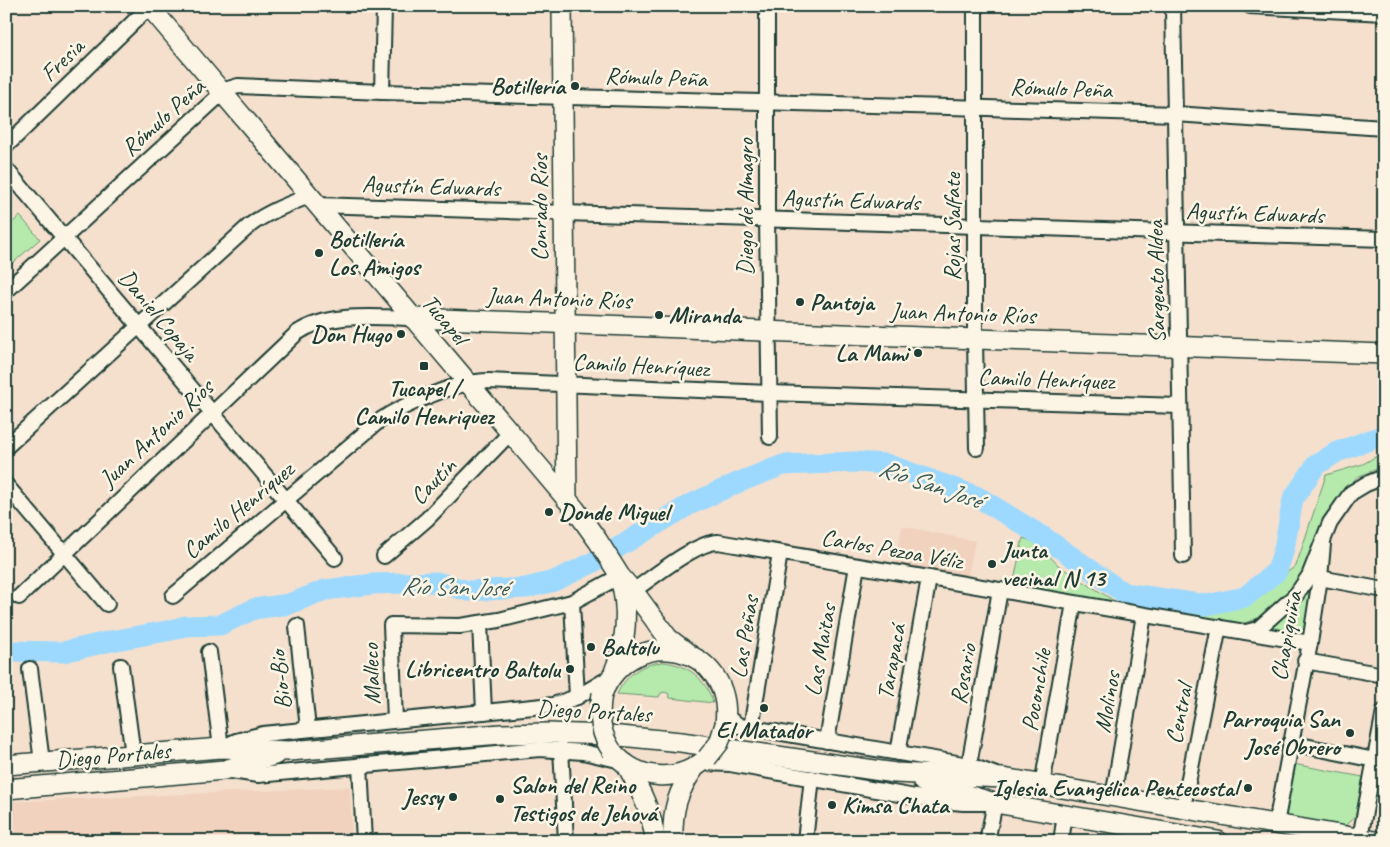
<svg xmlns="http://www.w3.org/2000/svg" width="1390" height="847" font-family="Caveat,sans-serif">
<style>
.built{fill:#f0d2be}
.green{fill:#b5eaac;stroke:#6a9470}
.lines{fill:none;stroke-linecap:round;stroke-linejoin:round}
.river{stroke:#9dd9fe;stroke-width:21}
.minor-casing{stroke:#1f3d34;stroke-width:18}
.major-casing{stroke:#1f3d34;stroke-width:22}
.minor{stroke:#fcf5e5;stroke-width:14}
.major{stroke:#fcf5e5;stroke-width:19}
.major-bridge-casing{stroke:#1f3d34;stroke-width:22;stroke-linecap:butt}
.major-bridge{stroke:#fcf5e5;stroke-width:19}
.poi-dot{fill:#1f3d34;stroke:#fcf5e5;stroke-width:2}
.labels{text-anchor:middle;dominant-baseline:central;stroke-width:5;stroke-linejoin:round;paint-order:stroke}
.street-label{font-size:24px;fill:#1f3d34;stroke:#fcf5e5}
.poi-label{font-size:24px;font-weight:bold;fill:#1f3d34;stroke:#fcf5e5;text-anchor:start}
.water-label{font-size:25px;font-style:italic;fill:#385c5c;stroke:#fcf5e5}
</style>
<rect width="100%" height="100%" fill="#f5e0ce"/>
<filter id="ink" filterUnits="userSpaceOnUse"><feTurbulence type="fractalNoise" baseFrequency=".02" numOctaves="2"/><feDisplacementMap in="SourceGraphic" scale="10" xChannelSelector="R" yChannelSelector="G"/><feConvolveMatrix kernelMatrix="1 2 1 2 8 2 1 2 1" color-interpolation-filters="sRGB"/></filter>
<g filter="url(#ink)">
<g class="built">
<path d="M902,526l73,15 -8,40 -72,-16z"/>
<path d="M350,787l2,54h-346v-39z"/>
</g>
<g class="green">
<path d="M20,216l20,23 -34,30v-41z"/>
<path d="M1384,452v14l-27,11 -19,20 -24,60 -16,25 -37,35 -19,7 -51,-8v-7h32l30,-13 43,-30 30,-91 37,-11z"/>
<path d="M1023,538l14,5 22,23 57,36 -32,-4 -71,-13z"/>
<path d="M1313,585l-9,52 -36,-6 2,-4 21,-17z"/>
<path d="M664,662c25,3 42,17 49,41l-43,-5 -1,-4 -4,-2 -4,1 -2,4 -42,-3c10,-20 25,-31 47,-32z"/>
<path d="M1293,764l70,13 -7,39 -15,13 -47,-6 -10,-10z"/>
</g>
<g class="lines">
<path class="river" d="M6,651l57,1 48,-11 61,-11 13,-4 35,-1 34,-16 35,-5 36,-14 48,-6 64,-2 31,9 58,-3 28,-7 36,-17 99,-59 48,-22 46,-18 72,-3 31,2 92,33 67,41 79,55 82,12 39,-8 32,-26 7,-22 9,-50 23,-34 21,-13 47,-17"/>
<defs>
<g id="minor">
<path d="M767,6v213l3,218"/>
<path d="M975,6v333l2,109"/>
<path d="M1173,6l10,550"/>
<path d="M1250,6l134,7"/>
<path d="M382,92l2,-86"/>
<path d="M6,146l143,-139"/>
<path d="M6,169l329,389"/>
<path d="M316,205l1068,34"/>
<path d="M6,291l216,-198 6,-4 10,-3 144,6 605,16 188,6 209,14"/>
<path d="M6,447l243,-221c18,-14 38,-21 60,-30"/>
<path d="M6,485l101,119"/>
<path d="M384,556l43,-37 83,-86"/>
<path d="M1320,578l64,12"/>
<path d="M633,591c19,-13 63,-49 85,-49l592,101"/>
<path d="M173,596l206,-175c26,-17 78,-40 109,-40l281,12 411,13"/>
<path d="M19,597l278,-264c31,-21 78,-16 115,-15"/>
<path d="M572,602l5,95"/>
<path d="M480,623l4,89"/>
<path d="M297,626l11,103"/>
<path d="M1246,632l12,-3 38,-34 13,-19 21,-53 21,-30 15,-9 18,-7"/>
<path d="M209,652l12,96 15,-7 27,-7 290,-29 24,-8 34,-20"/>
<path d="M1305,661l79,14"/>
<path d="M121,666l12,89"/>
<path d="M30,669l12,93"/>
<path d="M726,717l14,9 229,39 27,10"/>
<path d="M395,720l-4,-95 69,1 39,-6 73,-18 48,-26"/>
<path d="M751,728l29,-175"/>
<path d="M827,741l30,-175"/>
<path d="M1290,743l85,17"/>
<path d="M561,749l5,92"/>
<path d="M898,753l31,-175"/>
<path d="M702,763l28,1 202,36 31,3h32l-8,38"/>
<path d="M360,765l4,76"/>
<path d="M969,765l31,-175"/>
<path d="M225,770l33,5 282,-26 43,3 39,9"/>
<path d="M1042,785l32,-182"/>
<path d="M1113,797l31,-182"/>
<path d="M1183,808l36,-181"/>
<path d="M1276,824l34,-181 10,-65 3,-34"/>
<path d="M1360,838l24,-127"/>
<path d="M805,841l7,-63"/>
<path d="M1061,841l4,-26"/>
<path d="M1135,841l2,-14"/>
</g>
<g id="major">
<path d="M149,6l426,503 23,32 22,35 17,20 31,42 22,17"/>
<path d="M562,6l5,494"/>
<path d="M412,318l972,36"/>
<path d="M614,672c13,-31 15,-62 6,-94"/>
<path d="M602,694c31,-74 133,-49 123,30"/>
<path d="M612,751c25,30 66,33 95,7"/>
<path d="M626,764c13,24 27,49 29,77"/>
<path d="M6,765l215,-17 68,3 212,-17 46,-1 63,2 71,7 214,31 108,5 372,63"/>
<path d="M923,782l72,21 223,38"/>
<path d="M6,789l218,-19 51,-15"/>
<path d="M673,841c-1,-31 4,-49 22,-74"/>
</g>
</defs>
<use href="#minor" class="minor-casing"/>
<use href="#major" class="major-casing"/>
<use href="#minor" class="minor"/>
<use href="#major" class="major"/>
<defs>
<g id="major-bridge">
<path d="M602,694c-4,21 -2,40 10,57"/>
<path d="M707,758l12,-15 6,-19"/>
</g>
</defs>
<use href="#major-bridge" class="major-bridge-casing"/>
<use href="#major-bridge" class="major-bridge"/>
</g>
</g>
<g class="poi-dot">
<circle cx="575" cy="86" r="5"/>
<circle cx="319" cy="253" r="5"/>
<circle cx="800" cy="302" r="5"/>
<circle cx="659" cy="315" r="5"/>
<circle cx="401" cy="334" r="5"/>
<circle cx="918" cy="353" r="5"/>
<rect x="419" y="361" width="10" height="10" rx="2.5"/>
<circle cx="549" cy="512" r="5"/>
<circle cx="992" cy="564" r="5"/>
<circle cx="591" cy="647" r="5"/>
<circle cx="570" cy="669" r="5"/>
<circle cx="764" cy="708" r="5"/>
<circle cx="1350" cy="733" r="5"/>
<circle cx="1248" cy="788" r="5"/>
<circle cx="453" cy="797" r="5"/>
<circle cx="500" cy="799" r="5"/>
<circle cx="832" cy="805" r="5"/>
</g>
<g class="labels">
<g class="street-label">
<text transform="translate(62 60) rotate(-44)">Fresia</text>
<text transform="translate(656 77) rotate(2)">Rómulo Peña</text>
<text transform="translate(1061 88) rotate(2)">Rómulo Peña</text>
<text transform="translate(163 117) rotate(-42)">Rómulo Peña</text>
<text transform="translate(431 186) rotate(2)">Agustín Edwards</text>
<text transform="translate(851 200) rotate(2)">Agustín Edwards</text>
<text transform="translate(745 207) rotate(-90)">Diego de Almagro</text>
<text transform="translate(539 208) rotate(-90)">Conrado Ríos</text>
<text transform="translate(1255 213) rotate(2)">Agustín Edwards</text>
<text transform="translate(952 227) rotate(-90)">Rojas Salfate</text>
<text transform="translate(1156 282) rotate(-91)">Sargento Aldea</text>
<text transform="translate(559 298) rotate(2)">Juan Antonio Ríos</text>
<text transform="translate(963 313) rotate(2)">Juan Antonio Ríos</text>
<text transform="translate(159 315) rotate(50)">Daniel Copaja</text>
<text transform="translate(445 319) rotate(50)">Tucapel</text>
<text transform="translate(641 365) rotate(3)">Camilo Henríquez</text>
<text transform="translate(1046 379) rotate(2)">Camilo Henríquez</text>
<text transform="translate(156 433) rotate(-43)">Juan Antonio Ríos</text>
<text transform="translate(433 481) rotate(-46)">Cautín</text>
<text transform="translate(238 510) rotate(-40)">Camilo Henríquez</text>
<text transform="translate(892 549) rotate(10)">Carlos Pezoa Véliz</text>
<text transform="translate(1286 636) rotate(-80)">Chapiquiña</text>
<text transform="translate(744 637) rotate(-81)">Las Peñas</text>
<text transform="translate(820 650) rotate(-80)">Las Maitas</text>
<text transform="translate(891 662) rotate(-80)">Tarapacá</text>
<text transform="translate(371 674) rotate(-92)">Malleco</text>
<text transform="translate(963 674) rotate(-80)">Rosario</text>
<text transform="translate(280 680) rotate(-96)">Bio-Bio</text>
<text transform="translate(1036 690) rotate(-80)">Poconchile</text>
<text transform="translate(1107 702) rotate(-80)">Molinos</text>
<text transform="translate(594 711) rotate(3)">Diego Portales</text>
<text transform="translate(1179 714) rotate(-79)">Central</text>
<text transform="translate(113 755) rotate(-5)">Diego Portales</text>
</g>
<g class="poi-label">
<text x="565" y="86" text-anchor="end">Botillería</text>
<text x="329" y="239">Botillería<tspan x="329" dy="28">Los Amigos</tspan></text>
<text x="810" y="302">Pantoja</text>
<text x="669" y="315">Miranda</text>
<text x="391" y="334" text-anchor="end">Don Hugo</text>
<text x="908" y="353" text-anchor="end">La Mami</text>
<text x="424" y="388" text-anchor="middle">Tucapel /<tspan x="424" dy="28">Camilo Henriquez</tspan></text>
<text x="559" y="512">Donde Miguel</text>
<text x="1002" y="550">Junta<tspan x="1002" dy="28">vecinal N 13</tspan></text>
<text x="601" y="647">Baltolu</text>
<text x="560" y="669" text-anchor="end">Libricentro Baltolu</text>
<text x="1340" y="719" text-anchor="end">Parroquia San<tspan x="1340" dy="28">José Obrero</tspan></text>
<text x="764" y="730" text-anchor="middle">El Matador</text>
<text x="510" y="785">Salon del Reino<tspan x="510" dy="28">Testigos de Jehová</tspan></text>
<text x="1238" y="788" text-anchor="end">Iglesia Evangélica Pentecostal</text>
<text x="443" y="797" text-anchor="end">Jessy</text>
<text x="842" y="805">Kimsa Chata</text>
</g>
<g class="water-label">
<text transform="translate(930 484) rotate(19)">Río San José</text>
<text transform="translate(454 587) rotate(1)">Río San José</text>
</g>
</g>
<rect width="1390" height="847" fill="none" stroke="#fcf5e5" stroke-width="25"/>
<rect x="12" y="12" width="1365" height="822" fill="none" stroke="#1f3d34" stroke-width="2" filter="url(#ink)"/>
</svg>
